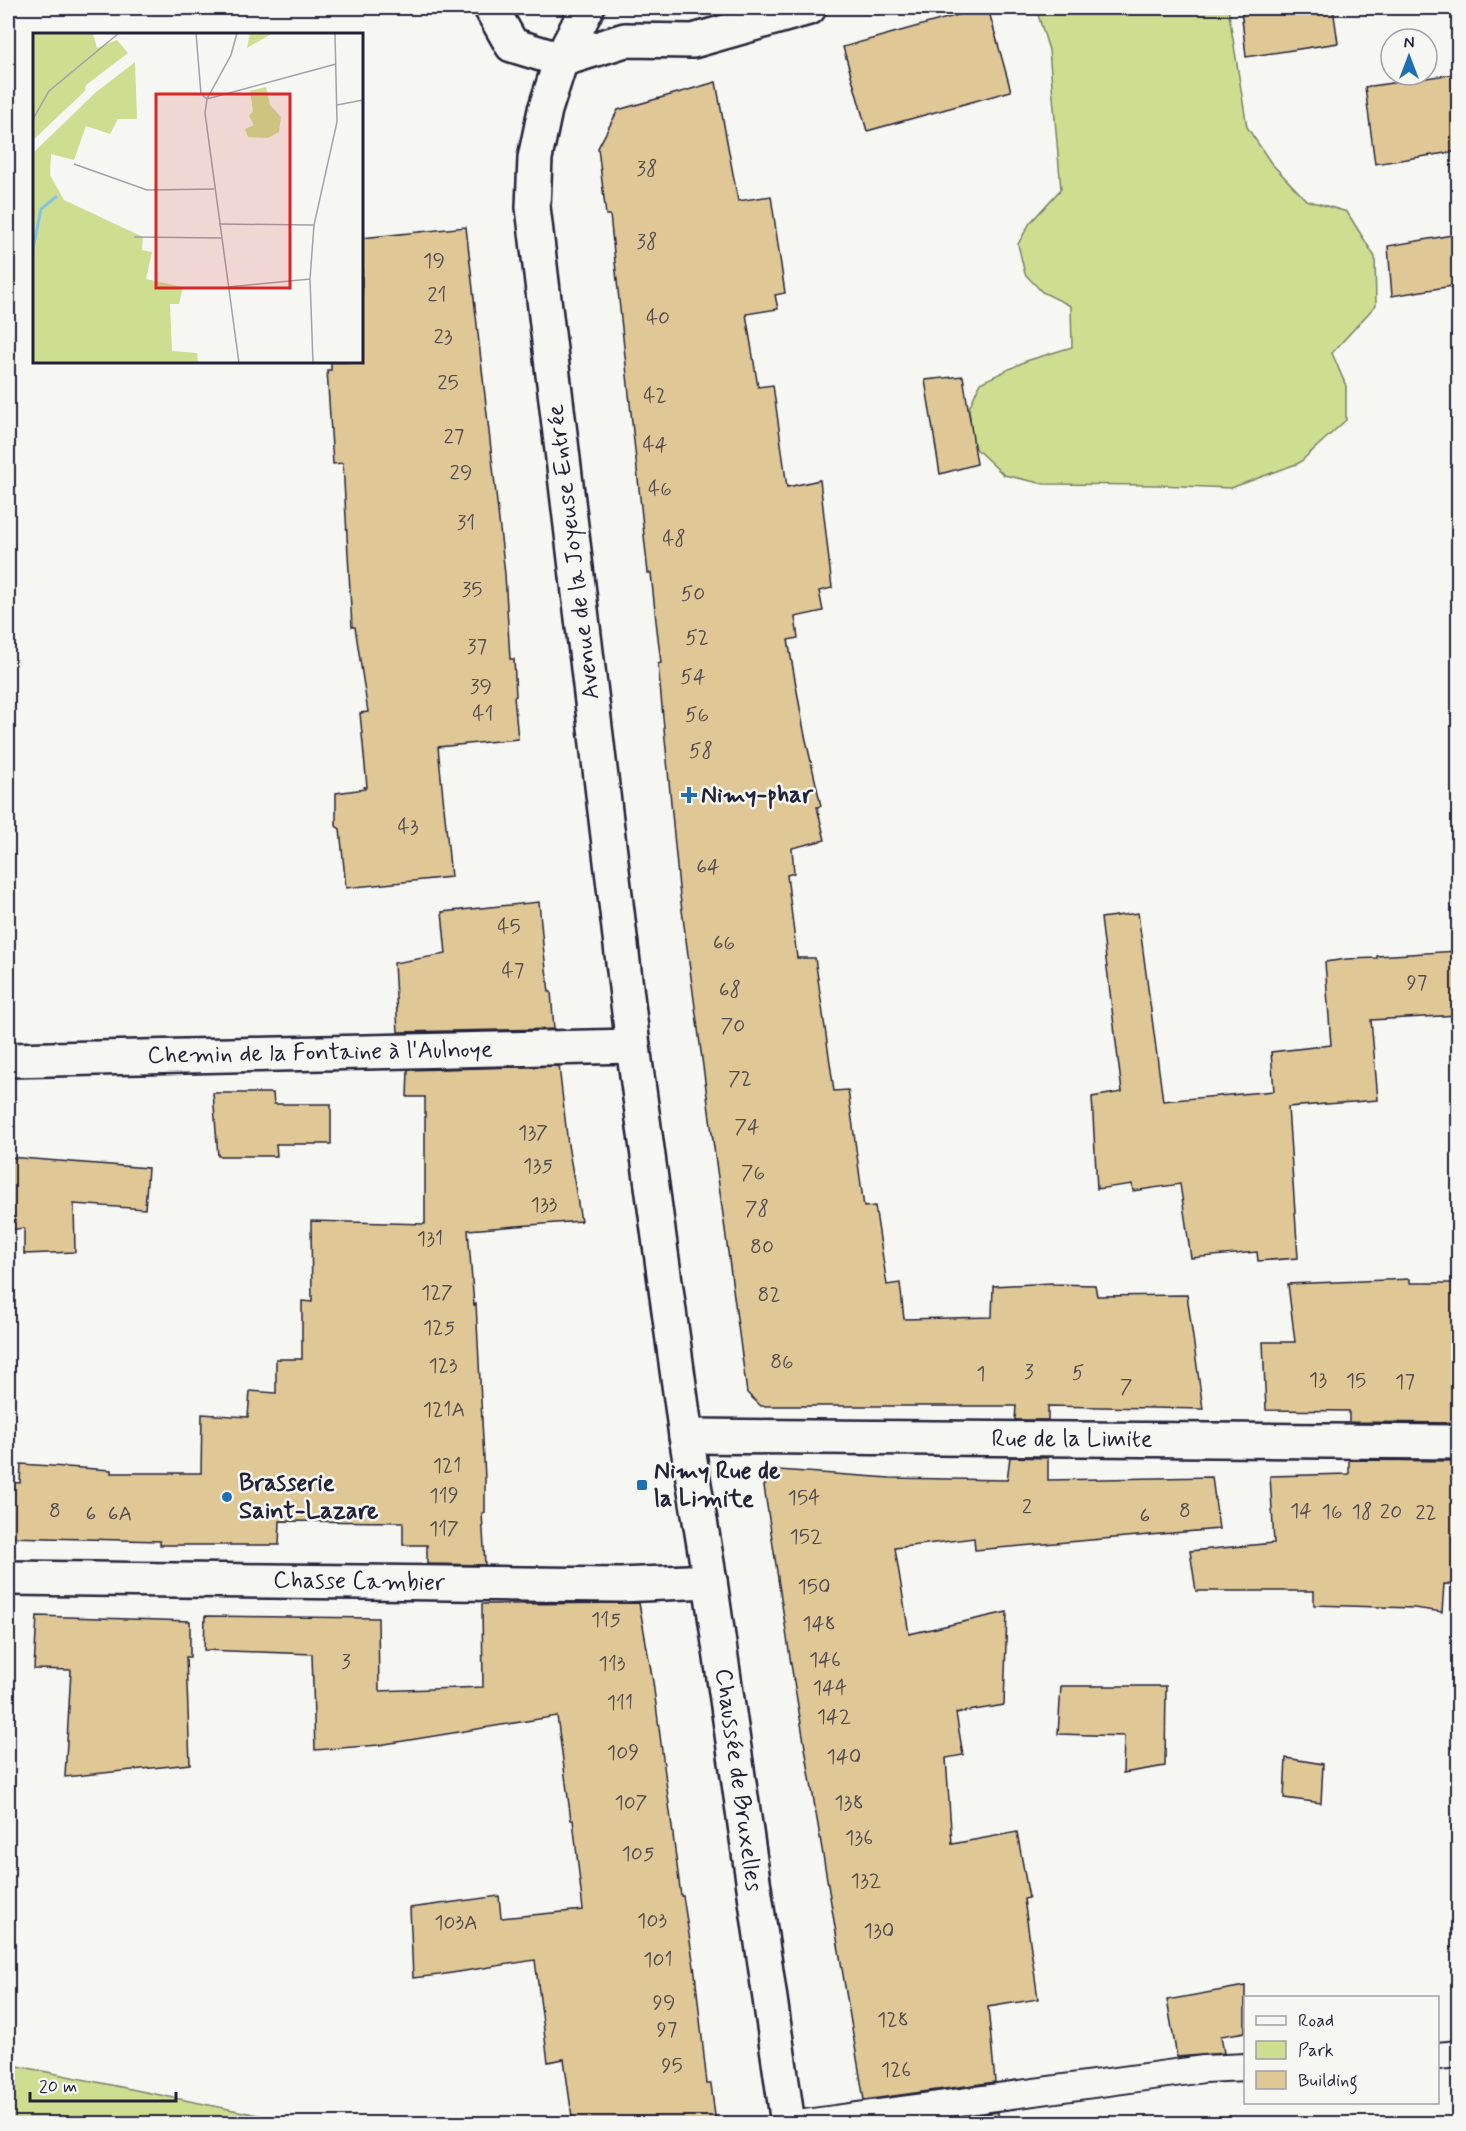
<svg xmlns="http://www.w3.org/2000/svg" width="1466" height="2131" font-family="Mynerve,sans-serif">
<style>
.green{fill:#cede91;stroke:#788066;stroke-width:1.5}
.building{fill:#e0c796;stroke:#22223b;stroke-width:1.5}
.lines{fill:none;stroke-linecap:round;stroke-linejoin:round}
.lane-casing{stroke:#22223b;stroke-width:30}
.street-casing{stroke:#22223b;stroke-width:38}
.primary-casing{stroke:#22223b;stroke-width:38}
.lane{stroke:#f6f6f2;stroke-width:26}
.street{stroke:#f6f6f2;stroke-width:33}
.primary{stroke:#f6f6f2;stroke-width:33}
.poi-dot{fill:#1f6fb2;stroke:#f6f6f2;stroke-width:2}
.labels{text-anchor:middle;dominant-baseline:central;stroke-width:5;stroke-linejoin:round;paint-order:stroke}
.number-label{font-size:21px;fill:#524b52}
.street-label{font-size:24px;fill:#22223b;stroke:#f6f6f2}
.poi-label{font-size:24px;font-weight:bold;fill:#22223b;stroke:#f6f6f2;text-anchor:start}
.inset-river{fill:none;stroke:#83c4e4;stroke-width:3}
.inset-road{fill:none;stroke:#a1a1a9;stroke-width:1.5}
.view{fill:#d62828;fill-opacity:0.15;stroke:#d62828;stroke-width:3}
.inset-edge{fill:none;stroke:#22223b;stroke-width:3}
</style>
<rect width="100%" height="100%" fill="#f6f6f2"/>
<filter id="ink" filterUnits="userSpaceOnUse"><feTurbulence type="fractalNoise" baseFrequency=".0167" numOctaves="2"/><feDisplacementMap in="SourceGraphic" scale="12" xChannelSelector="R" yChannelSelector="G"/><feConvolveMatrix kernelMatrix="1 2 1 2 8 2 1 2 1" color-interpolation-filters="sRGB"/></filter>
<g filter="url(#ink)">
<g class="green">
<path d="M1036,8h192l19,119 24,36 35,37 41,12 28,45 1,48 -44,48 14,33v34l-47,43 -68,25 -72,-3 -115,-1 -40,-9 -31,-29 -4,-38 11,-25 46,-22 46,-14 -1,-41 -29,-14 -17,-18 -7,-30 12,-21 31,-34 -12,-139z"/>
<path d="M8,2064l284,58 -284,1z"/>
</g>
<g class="building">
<path d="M983,8h5l23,83 -144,40 -24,-84z"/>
<path d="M1241,8h92l5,35 -92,14z"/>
<path d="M1453,74l5,77 -83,13 -10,-77z"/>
<path d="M716,82l22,119 33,-5 14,97 -10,2 3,14 -32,5 12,73 15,-2 14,102 33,-7 12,108 -13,3 4,20 -28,6 3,21 -10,2 16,91 17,75 -4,1 8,33 -33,8 2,25 -7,2 10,83h18l19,133 14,-1 16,117 11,-1 12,79 13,-2 4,36 88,-2 1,-31 59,-3 1,1 42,1 2,11 90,-1 16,114 -155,-3v14h-33l1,-14h-255l-14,-13 -68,-505 -21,-224 3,-1 -5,-42 -5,-48h-3l-38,-358h-4l-8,-67 20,-38z"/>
<path d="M466,227l39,347 5,85h4l2,37 -2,1 4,42 -80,8 13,130 -105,11 -6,-59 -4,-3v-33l29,-4 -1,-2h3l-7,-74 8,-1 -13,-85h-3l-9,-164 -10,1 -6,-94h4v-8h31v-124z"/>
<path d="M1458,234v51l-66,11 -4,-50z"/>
<path d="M963,376l14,88 -37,10 -15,-94z"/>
<path d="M539,902l4,43 6,47h2l3,37 -156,3 -4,-69 52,-9 -4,-42z"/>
<path d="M1138,913l25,188 111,-10 -3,-39 60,-7 -6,-83 22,-3 30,-1v-2l81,-5v64l-87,5 7,80 -90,7 10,151 -40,3 -1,-9 -66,6 -11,-74 -47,7 -1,-7 -35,5 -5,-92 30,-5 -21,-174z"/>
<path d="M559,1066l9,79 13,76 -113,9 6,75 2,-1 9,175v34h-3l3,52 -58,-1v-19h-24v-23l-123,-1 -1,24h-119v-4l-152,-4v-55l12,1 1,-19 90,6v3h90l1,-59 46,3 2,-26 26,2v-34h26v-58l10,1 -1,-81 114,3v-127h-18l1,-27z"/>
<path d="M213,1093h60l1,11h57v40h-55l1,12h-59z"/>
<path d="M8,1157l140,11 -3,41 -71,-5 1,48 -51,2v-26l-16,2z"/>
<path d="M1410,1279v4h48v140l-109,-1v-11l-83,-1 -3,-68h32l-7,-58z"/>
<path d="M1010,1457l38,1v22l164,-3 7,52 -244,21 -1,-12 -79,10 14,86 98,-22 -3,93 -48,8 7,42 -17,3 6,86 65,-12 12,66 -5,1 14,100 -50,8 7,75 -131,18 -73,-436 -27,-178 14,-16 112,8 117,2z"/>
<path d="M1349,1460l109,1v124l-14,-1 -2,28 -28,-4 -100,-3v-14h-118l-6,-40 84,-8 -4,-67 79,-2z"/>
<path d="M639,1603l14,79 28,214h2l12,77 12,111h4l5,40h-143l-9,-65 -16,3 -13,-102 -96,15 -26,3 -3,-70 89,-12 2,22 82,-8 -10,-90h-2l-14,-104 -178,29 -64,5 -3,-96 -108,-4 1,-34 173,2 1,73 104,-4 -1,-83z"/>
<path d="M37,1616l153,5v36h-4l4,107 -125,13 6,-107 -37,-1z"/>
<path d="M1061,1686h105l-1,80 -42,7 1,-37 -66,-2z"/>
<path d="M1286,1758l37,6 -2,39 -37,-5z"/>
<path d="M1245,1986v46l-24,4 3,17 -47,4 -10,-57z"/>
<path d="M998,2112l1,12h-86z"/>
</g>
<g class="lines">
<defs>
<g id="lane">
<path d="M1438,2056l20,-2"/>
<path d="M798,2124l406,-55 42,-2"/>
</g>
<g id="street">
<path d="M491,8l21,37 49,15 64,-20 68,1 116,-33"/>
<path d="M8,1060l625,-14"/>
<path d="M686,1436l772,6"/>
<path d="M8,1578l612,7 90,-4"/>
</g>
<path id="primary" d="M587,8l-26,52 -16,50 -10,48 -2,49 100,839 53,390 24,145 78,543"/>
</defs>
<use href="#lane" class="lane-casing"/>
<use href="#street" class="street-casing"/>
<use href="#primary" class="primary-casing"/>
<use href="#lane" class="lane"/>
<use href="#street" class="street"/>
<use href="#primary" class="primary"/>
</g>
</g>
<g class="poi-dot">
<path d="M686 786h6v6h6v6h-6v6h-6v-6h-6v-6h6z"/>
<rect x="636" y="1479" width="12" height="12" rx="3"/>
<circle cx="227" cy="1497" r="6"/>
</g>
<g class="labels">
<g class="number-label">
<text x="647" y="169">38</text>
<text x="647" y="242">38</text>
<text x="434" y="261">19</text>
<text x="437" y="295">21</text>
<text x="658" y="318">40</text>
<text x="443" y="337">23</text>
<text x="448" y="383">25</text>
<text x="655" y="396">42</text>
<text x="454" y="437">27</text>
<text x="655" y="445">44</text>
<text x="461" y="473">29</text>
<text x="660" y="489">46</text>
<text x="466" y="523">31</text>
<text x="674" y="539">48</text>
<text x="472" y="590">35</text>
<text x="693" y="594">50</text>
<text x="697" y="638">52</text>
<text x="477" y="647">37</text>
<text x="693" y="677">54</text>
<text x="481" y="687">39</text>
<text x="483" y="714">41</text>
<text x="697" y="715">56</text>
<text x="701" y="751">58</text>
<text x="408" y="827">43</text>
<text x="708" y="867">64</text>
<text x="509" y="927">45</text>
<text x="724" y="943">66</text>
<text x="513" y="971">47</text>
<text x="1417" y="983">97</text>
<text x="730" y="990">68</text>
<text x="733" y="1026">70</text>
<text x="740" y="1079">72</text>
<text x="747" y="1127">74</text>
<text x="533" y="1133">137</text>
<text x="538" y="1166">135</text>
<text x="753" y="1173">76</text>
<text x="544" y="1205">133</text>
<text x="757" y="1209">78</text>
<text x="430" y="1239">131</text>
<text x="762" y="1247">80</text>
<text x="437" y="1293">127</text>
<text x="769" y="1295">82</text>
<text x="439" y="1328">125</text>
<text x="782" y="1362">86</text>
<text x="443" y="1366">123</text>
<text x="1029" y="1372">3</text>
<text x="1078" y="1373">5</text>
<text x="981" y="1374">1</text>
<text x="1318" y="1380">13</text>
<text x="1356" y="1381">15</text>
<text x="1405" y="1382">17</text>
<text x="1126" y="1387">7</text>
<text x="444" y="1410">121A</text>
<text x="447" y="1466">121</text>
<text x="444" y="1496">119</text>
<text x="804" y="1498">154</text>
<text x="1027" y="1507">2</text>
<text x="55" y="1511">8</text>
<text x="1185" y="1511">8</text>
<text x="1301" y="1511">14</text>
<text x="1332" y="1512">16</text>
<text x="1362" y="1512">18</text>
<text x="1391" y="1512">20</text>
<text x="1426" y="1513">22</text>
<text x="91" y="1514">6</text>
<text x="120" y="1514">6A</text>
<text x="1145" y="1516">6</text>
<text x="444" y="1529">117</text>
<text x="806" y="1537">152</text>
<text x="814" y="1587">150</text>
<text x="606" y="1620">115</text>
<text x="819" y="1624">148</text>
<text x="825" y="1660">146</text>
<text x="346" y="1662">3</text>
<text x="612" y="1664">113</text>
<text x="830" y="1688">144</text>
<text x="620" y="1703">111</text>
<text x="834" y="1717">142</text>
<text x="623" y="1753">109</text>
<text x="844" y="1757">140</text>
<text x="631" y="1803">107</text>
<text x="849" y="1803">138</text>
<text x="859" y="1838">136</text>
<text x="638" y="1854">105</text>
<text x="866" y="1881">132</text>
<text x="652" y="1921">103</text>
<text x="456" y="1923">103A</text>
<text x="879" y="1931">130</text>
<text x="658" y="1960">101</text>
<text x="664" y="2003">99</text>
<text x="893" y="2020">128</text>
<text x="667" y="2030">97</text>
<text x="672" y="2066">95</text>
<text x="896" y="2070">126</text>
</g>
<g class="street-label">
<text transform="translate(574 552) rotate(-97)">Avenue de la Joyeuse Entrée</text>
<text transform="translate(320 1053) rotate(-1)">Chemin de la Fontaine à l'Aulnoye</text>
<text x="1072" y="1439">Rue de la Limite</text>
<text transform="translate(359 1582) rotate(1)">Chasse Cambier</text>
<text transform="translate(738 1780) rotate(82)">Chaussée de Bruxelles</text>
</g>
<g class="poi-label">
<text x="701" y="795">Nimy-phar</text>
<text x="654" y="1471">Nimy Rue de<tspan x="654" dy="28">la Limite</tspan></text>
<text x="239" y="1483">Brasserie<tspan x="239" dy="28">Saint-Lazare</tspan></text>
</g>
</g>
<g transform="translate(33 33)">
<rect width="330" height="330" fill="#f6f6f2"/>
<path d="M0,0h60l4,15 20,-8 11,13 -42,32 -1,6 -52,49zM217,0h23l-26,15zM102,29l2,57h-19l-8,15 -24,-8 -12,34 -23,-6 -1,21 14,25 79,37 -1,13 10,2 -6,27 37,8 -4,17h-9l2,47 25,2 1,10h-165v-210l62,-60zM233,54l4,18 11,12 -2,15 -11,6 -20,-1 -3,-8 9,-4 -5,-9 4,-5 -3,-20z" fill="#cede91"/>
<path class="inset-river" d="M0,216l8,-40 16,-13"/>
<path class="inset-road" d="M163,0l5,61 6,5 129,-35M204,0l-6,22 -24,44 -2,14 34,250M304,72l26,-5M0,86l16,-28 70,-58M41,131l73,26 67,-1M186,191l95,1M101,204l87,1M195,254l82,-8M280,330l-3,-84 4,-54 23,-103 -2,-89"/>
<path class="view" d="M123,61h134v194h-134z"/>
<rect width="330" height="330" class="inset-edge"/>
</g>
<rect width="1466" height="2131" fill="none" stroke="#f6f6f2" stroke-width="30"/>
<rect x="15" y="15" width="1436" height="2101" fill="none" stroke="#22223b" stroke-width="2" filter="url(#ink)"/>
<rect x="1244" y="1996" width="195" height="108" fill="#f6f6f2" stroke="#a1a1a9" stroke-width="1.5"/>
<rect x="1256" y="2016" width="30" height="9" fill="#f6f6f2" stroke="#a1a1a9" stroke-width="1.5"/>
<text x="1298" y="2026" font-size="18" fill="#22223b">Road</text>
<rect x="1256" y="2041" width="30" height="18" fill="#cede91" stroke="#a1a1a9" stroke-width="1.5"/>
<text x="1298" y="2056" font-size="18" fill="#22223b">Park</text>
<rect x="1256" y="2071" width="30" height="18" fill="#e0c796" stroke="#a1a1a9" stroke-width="1.5"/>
<text x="1298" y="2086" font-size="18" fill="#22223b">Building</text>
<g transform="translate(1409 57)"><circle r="28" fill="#f6f6f2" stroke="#a1a1a9" stroke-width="1.5"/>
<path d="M0-4.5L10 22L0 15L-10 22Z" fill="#1f6fb2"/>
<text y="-9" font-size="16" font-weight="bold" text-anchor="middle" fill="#22223b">N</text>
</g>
<path d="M30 2092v9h146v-9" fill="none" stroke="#22223b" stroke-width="3"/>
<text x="39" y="2092" font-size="18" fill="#22223b" stroke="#f6f6f2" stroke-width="4.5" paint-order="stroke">20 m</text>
</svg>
